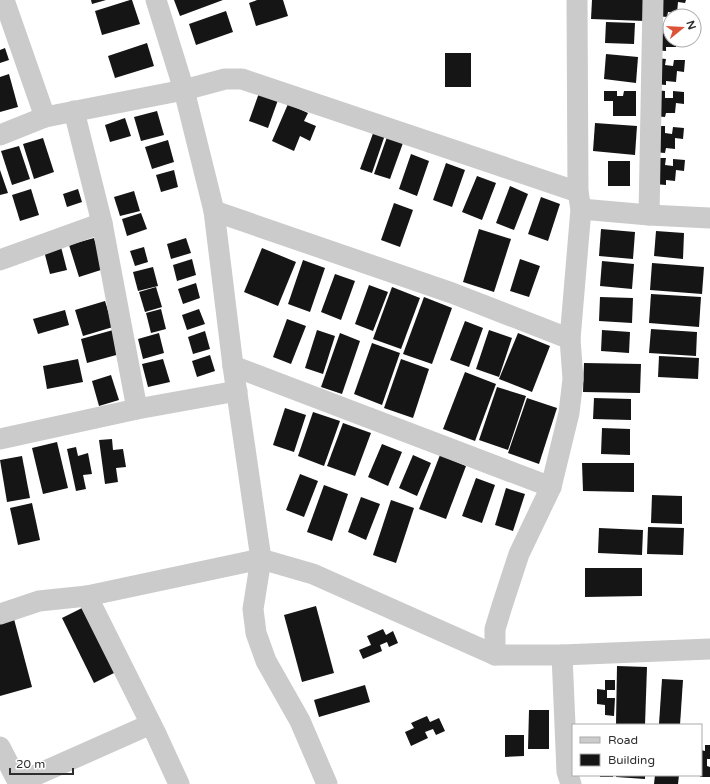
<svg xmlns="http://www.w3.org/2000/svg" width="710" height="784" font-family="'Varela Round',sans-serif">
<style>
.building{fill:#151515}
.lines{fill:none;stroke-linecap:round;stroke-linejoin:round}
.minor{stroke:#cbcbcb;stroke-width:21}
</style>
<rect width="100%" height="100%" fill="#fff"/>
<g class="building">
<path d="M91,0h15l-14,4z"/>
<path d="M130,0h2l8,24 -38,11 -7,-24z"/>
<path d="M174,0h49l-43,16z"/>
<path d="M257,0h26l5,16 -32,10 -7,-23z"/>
<path d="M592,0h54l-1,21 -54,-2z"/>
<path d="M656,0h30l-1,3 -7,-1 -1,11 -9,-1 -1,5 -11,-1z"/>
<path d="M226,11l7,21 -37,13 -7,-21z"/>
<path d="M606,22l29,1 -1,21 -29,-1z"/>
<path d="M656,24l10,1 -1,6 5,1v8h6v7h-10v4l-12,-1z"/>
<path d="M147,43l7,23 -39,12 -7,-22z"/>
<path d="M5,48l4,12 -9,3v-13z"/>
<rect x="445" y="53" width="26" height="34"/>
<path d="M606,54l32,3 -2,26 -32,-4z"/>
<path d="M656,58l10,1 -1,6 8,1 1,-6h11l-1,12 -7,-1 -1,11 -10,-1v4l-12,-1z"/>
<path d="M9,74l9,33 -18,5v-35z"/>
<path d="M655,90l10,1v7h8v-7l11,1v12l-8,-1 -1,10h-9l-1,4 -12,-1z"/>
<path d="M604,91h13v5h6l1,-5h12v25h-23v-15h-9z"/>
<path d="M259,93l19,7 -10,28 -19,-7z"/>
<path d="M288,104l20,9 -4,8 12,5 -6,15 -10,-5 -6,15 -22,-10z"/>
<path d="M157,111l7,24 -23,6 -7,-24z"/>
<path d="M125,118l6,18 -21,6 -5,-17z"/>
<path d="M595,123l42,3 -2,29 -42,-4z"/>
<path d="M655,126h10v7l7,1 1,-7 11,1 -1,11 -8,-1v11l-9,-1 -1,5 -12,-1z"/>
<path d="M375,128l11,4 -14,41 -12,-4z"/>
<path d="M387,137l16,6 -13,36 -16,-5z"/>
<path d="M43,138l11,34 -20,7 -11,-35z"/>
<path d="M168,140l6,22 -22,7 -7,-22z"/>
<path d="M19,146l11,33 -18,6 -11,-34z"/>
<path d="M411,154l18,7 -12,35 -18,-7z"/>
<path d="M655,158h11l-1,7 8,1v-7l12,1 -1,11 -8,-1 -1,11 -9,-1v5l-12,-1z"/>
<rect x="608" y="161" width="22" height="25"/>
<path d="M446,163l19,7 -13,37 -19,-7z"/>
<path d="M0,170l8,23 -8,2z"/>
<path d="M174,170l4,17 -17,5 -5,-17z"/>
<path d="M477,176l19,7 -14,37 -20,-8z"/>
<path d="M510,186l18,8 -14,36 -18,-7z"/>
<path d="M31,189l8,26 -19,6 -8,-26z"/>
<path d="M78,189l4,13 -15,5 -4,-13z"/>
<path d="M134,191l6,20 -20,5 -6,-19z"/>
<path d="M541,197l19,7 -12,37 -20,-7z"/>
<path d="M394,203l19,7 -13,37 -19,-7z"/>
<path d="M141,213l6,16 -20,7 -5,-17z"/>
<path d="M479,229l32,10 -17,53 -31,-10z"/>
<path d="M601,229l34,3 -2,27 -34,-3z"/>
<path d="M656,231l28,2 -1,26 -29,-3z"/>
<path d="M94,238l10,31 -25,8 -10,-32z"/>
<path d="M186,238l5,15 -20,6 -4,-15z"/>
<path d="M61,247l6,23 -17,4 -6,-23z"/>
<path d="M144,247l4,15 -13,4 -5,-15z"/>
<path d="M262,248l34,14 -18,44 -34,-14z"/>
<path d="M192,259l4,16 -19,6 -4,-16z"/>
<path d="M520,259l20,7 -11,31 -19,-6z"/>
<path d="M303,260l22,8 -15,44 -22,-8z"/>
<path d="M602,261l32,3 -2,25 -32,-3z"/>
<path d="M652,263l52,4 -2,27 -52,-4z"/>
<path d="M153,267l5,19 -20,5 -5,-19z"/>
<path d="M335,274l20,7 -14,39 -20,-8z"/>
<path d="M196,283l4,15 -17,6 -5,-15z"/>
<path d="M369,285l19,7 -15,39 -18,-7z"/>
<path d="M156,287l6,20 -17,5 -6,-20z"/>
<path d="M392,287l28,11 -19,51 -28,-10z"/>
<path d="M651,294l50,3 -2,30 -50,-4z"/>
<path d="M424,297l28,11 -20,56 -29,-10z"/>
<path d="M600,297l33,1 -1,25 -33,-2z"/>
<path d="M105,301l8,26 -30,9 -8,-26z"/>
<path d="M161,309l5,20 -15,4 -5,-20z"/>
<path d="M199,309l6,15 -18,6 -5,-15z"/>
<path d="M65,310l4,15 -31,9 -5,-15z"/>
<path d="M287,319l19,7 -15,38 -18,-7z"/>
<path d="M465,321l18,7 -14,39 -19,-7z"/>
<path d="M651,329l46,3 -1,24 -47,-3z"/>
<path d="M113,330l7,24 -33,9 -6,-24z"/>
<path d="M317,330l18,6 -12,38 -18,-6z"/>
<path d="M489,330l23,8 -13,39 -23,-8z"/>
<path d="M602,330l28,2 -1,21 -28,-2z"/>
<path d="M205,331l5,18 -17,5 -5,-17z"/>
<path d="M159,333l5,20 -21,6 -5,-20z"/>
<path d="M340,333l20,8 -18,53 -21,-7z"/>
<path d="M518,333l32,13 -18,46 -33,-13z"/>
<path d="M372,343l28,10 -18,52 -28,-11z"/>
<path d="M210,355l5,16 -18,6 -5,-16z"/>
<path d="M659,356l40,2 -1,21 -40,-2z"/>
<path d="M78,359l5,23 -36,7 -4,-23z"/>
<path d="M163,359l7,23 -22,5 -6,-23z"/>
<path d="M401,359l28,10 -16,49 -29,-10z"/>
<path d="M584,363l57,1 -1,29 -57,-1z"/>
<path d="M465,372l31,12 -21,57 -32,-12z"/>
<path d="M111,375l8,25 -20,6 -7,-25z"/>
<path d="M497,387l29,9 -18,54 -29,-10z"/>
<path d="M527,398l30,10 -18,56 -31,-11z"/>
<path d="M594,398l37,1v21l-38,-1z"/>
<path d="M285,408l21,7 -12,37 -21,-7z"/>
<path d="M313,412l27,9 -16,45 -26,-10z"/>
<path d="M343,423l28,10 -16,43 -28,-10z"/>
<path d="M602,428l28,1v26l-29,-1z"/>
<path d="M112,439l1,11 10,-1 3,18 -10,1 2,14 -13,2 -6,-44z"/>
<path d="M57,442l11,46 -25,6 -11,-46z"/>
<path d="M382,444l20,8 -14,34 -20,-9z"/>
<path d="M76,447l2,9 10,-3 4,21 -9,1 3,14 -10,2 -9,-42z"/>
<path d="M413,455l18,8 -14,33 -18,-8z"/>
<path d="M440,455l26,11 -20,53 -27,-10z"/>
<path d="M22,456l8,42 -23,4 -7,-42z"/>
<path d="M582,463h52v29l-51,-1z"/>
<path d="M300,474l18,7 -14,36 -18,-7z"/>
<path d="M476,478l19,7 -13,38 -20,-7z"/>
<path d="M324,485l24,9 -16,47 -25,-9z"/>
<path d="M506,488l19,6 -12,37 -18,-6z"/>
<path d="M652,495l30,1v28l-31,-1z"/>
<path d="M361,497l19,7 -14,36 -18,-8z"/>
<path d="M391,500l23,8 -18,55 -23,-8z"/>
<path d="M32,503l8,37 -22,5 -8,-37z"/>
<path d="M648,527l36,1 -1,27 -36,-1z"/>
<path d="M599,528l44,2 -1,25 -44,-2z"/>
<path d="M585,568h57v28l-57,1z"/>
<path d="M86,606l32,65 -24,12 -32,-65z"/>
<path d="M316,606l18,67 -32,9 -18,-67z"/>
<path d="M14,619l18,68 -32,9v-73z"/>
<path d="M383,629l3,6 7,-4 5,12 -9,4 -2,-5 -7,3 2,6 -19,8 -4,-9 12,-5 -4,-9z"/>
<path d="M617,666l30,1 -2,58 -29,-1z"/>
<path d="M662,679l21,1 -3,45 -21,-1z"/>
<path d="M605,680h10v10h-8v8h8l-1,18 -9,-1v-10l-8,-1v-15l8,1z"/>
<path d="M365,685l5,17 -51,15 -5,-17z"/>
<path d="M529,710h20v39h-21z"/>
<path d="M427,716l3,6 9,-4 6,13 -9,4 -3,-6 -8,3 3,6 -17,8 -6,-14 9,-4 -3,-5z"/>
<path d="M505,735h19v21l-19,1z"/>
<path d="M705,745h5v14h-3v7l3,1v10h-10l1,-2v-25l4,1z"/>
<rect x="600" y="775" width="13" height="2"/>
<path d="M616,775h29v4l-29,-2z"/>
<path d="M655,775h24l-1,9h-24z"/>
</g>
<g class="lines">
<g class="minor">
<path d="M4,0l41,117"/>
<path d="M156,0l28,90 30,121 19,155 28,193 -8,50 3,24 10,28 34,60 27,63"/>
<path d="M74,111l28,112 35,186"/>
<path d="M0,135l45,-18 139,-27 41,-11h17l336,113"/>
<path d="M581,209l68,6 61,3"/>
<path d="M214,211l238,82 118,46"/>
<path d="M649,215l4,-215"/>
<path d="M0,260l102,-37"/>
<path d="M233,366l318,121"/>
<path d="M0,439l137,-30 100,-18"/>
<path d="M87,596l69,138 23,50"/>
<path d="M0,614l39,-13 48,-5 174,-37 52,15 182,81h67l148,-6"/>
<path d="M495,655v-26l7,-23 17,-52 32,-67 18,-74 4,-34 -3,-40 11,-130 -3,-17 -1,-192"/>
<path d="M562,655l5,117 4,12"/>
<path d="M0,747l19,37"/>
<path d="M18,783l133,-59"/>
</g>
</g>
<rect x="572" y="724" width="130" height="52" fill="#ffffff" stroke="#ababab"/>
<rect x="580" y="737" width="20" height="6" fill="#cbcbcb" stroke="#ababab"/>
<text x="608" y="744" font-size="12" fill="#2e2e2e">Road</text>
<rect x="580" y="754" width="20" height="12" fill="#151515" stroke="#ababab"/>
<text x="608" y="764" font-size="12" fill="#2e2e2e">Building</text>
<g transform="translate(682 28) rotate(72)"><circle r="19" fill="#ffffff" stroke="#ababab"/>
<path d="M0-3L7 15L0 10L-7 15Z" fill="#dc5339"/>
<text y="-6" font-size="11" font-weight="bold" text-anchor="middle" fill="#2e2e2e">N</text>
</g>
<path d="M10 768v6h63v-6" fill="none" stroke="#2e2e2e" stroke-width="2"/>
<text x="16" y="768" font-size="12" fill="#2e2e2e" stroke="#ffffff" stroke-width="3" paint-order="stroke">20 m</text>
</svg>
